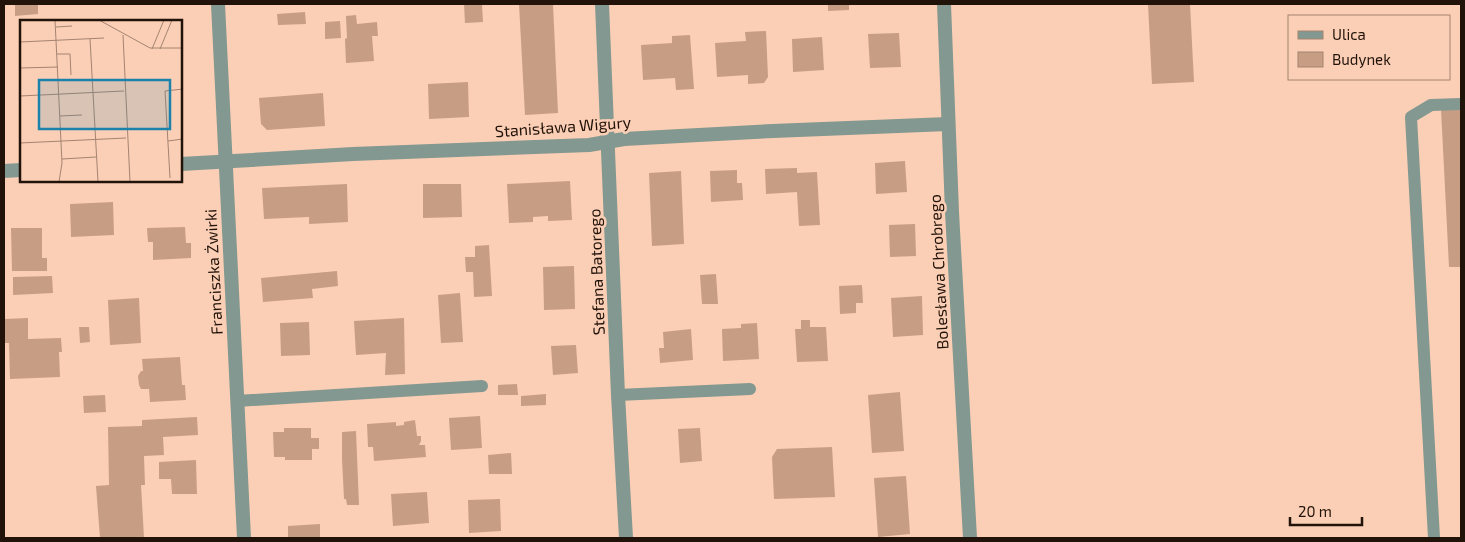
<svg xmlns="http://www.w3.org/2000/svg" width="1465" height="542" font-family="'Exo 2',sans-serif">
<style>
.building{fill:#c79d84}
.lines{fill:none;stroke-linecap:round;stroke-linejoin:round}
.service{stroke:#829890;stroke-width:12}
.minor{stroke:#829890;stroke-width:14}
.tertiary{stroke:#829890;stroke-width:14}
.labels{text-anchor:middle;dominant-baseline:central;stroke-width:5;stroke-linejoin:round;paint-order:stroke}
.street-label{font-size:16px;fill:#22130a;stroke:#fbcfb5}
.inset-road{fill:none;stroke:#a48471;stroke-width:1}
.view{fill:#1c82ac;fill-opacity:0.15;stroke:#1c82ac;stroke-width:2.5}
.inset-edge{fill:none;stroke:#22130a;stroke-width:2.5}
</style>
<rect width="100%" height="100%" fill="#fbcfb5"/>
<g class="building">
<path d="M15,4h23v10l-23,2z"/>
<path d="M464,4h18l1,18 -18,1z"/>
<path d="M519,4h34l5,109 -33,2z"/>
<path d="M828,4h21v6l-21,1z"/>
<path d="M1148,4h42l4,78 -42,2z"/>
<path d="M305,12l1,12 -28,1 -1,-11z"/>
<path d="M356,15l1,9 20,-2 1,14h-6l2,25 -28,2 -1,-24 2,-1 -1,-22z"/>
<path d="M340,21l1,17 -16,1v-17z"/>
<path d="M766,31l2,46 -4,6 -16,1v-9l-31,2 -2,-34 31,-2 -1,-9z"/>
<path d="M899,33l2,34 -31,1 -2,-34z"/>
<path d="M690,35l4,54 -18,1 -1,-12 -32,2 -2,-35 31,-2v-7z"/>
<path d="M822,37l2,33 -31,2 -1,-33z"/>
<path d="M468,82l1,35 -40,2 -1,-35z"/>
<path d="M323,93l2,33 -58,4 -6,-6 -2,-26z"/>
<path d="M1441,109h20v158h-12z"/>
<path d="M905,161l2,31 -31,2 -1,-31z"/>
<path d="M797,168v5l20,-1 3,53 -21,1 -2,-34 -31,2 -1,-25z"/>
<path d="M737,170v13h5l1,17 -32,2 -1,-31z"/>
<path d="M681,171l3,73 -32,2 -3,-73z"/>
<path d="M570,181l2,39 -24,1v-5l-15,1v5l-24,1 -2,-39z"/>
<path d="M347,184l1,38 -39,2v-7l-45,2 -2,-31z"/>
<path d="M423,184h38l1,33 -39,1z"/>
<path d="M113,202l1,33 -43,2 -1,-33z"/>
<path d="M915,224l1,32 -26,1 -1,-32z"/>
<path d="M185,227l1,16h5v15l-38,2v-18h-5l-1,-14z"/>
<path d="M11,228h31v30h5v13h-35z"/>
<path d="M489,245l3,51 -18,1 -1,-25h-7l-1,-15h10v-11z"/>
<path d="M574,266l1,43 -31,1 -1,-43z"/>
<path d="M337,271l1,15 -26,3 1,9 -50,4 -2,-24z"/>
<path d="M716,274l2,30h-16l-2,-29z"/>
<path d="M52,276l1,17 -40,2v-18z"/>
<path d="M862,285l1,18h-7v10l-16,1 -1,-28z"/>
<path d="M460,293l3,49 -22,1 -3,-48z"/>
<path d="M922,296l1,39 -30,2 -2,-39z"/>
<path d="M139,298l2,45 -31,2 -2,-45z"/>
<path d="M28,318v21l33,-1 1,14h-3l1,25 -50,2 -1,-36h-4l-1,-24z"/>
<path d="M404,318l1,56 -20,1 1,-22 -30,2 -2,-34z"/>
<path d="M801,320h9v7h16l2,34 -31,1 -2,-33h6z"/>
<path d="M309,322l1,33 -29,1 -1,-33z"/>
<path d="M757,323l2,36 -36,2 -1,-32 19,-1v-4z"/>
<path d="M79,327h10l1,15 -10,1z"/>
<path d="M691,329l2,31 -33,3 -1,-15h5l-1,-16z"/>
<path d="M576,345l2,28 -25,2 -2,-29z"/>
<path d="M180,357l2,28h3l1,15 -36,2 -1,-13h-8l-2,-4 -1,-9 3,-5h2l-1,-12z"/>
<path d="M517,384l1,11h-20v-10z"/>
<path d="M900,392l4,59 -32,2 -4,-58z"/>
<path d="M546,394v11l-25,1v-10z"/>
<path d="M105,395l1,17 -22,1 -1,-17z"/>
<path d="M480,416l2,32 -31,2 -2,-32z"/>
<path d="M197,417l1,18 -35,2 1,18 -20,1 1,29h-4l3,53h-44l-4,-52 13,-1 -1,-58 34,-1v-6z"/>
<path d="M415,420l2,16h4v5l-2,4h6l1,12 -52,4 -1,-14h-5l-1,-23 29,-2v4l8,-1v-3z"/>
<path d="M284,428h27v10h8v11h-7v11h-27v-3h-11l-1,-25h11z"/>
<path d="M700,428l2,33 -22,2 -2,-34z"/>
<path d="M356,431l3,74h-12l-1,-6h-2l-2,-40v-27z"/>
<path d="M832,447l3,50 -61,2 -2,-42 5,-8z"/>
<path d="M511,453l1,21h-23l-1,-19z"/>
<path d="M196,460l1,34h-25l-1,-15h-12v-17z"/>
<path d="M906,476l4,58 -32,3 -4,-59z"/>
<path d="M427,492l2,31 -36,3 -2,-32z"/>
<path d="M500,499l1,32 -32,2 -1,-33z"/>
<path d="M320,524v14h-32v-12z"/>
</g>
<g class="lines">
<g class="service">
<path d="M618,395l132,-6"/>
<path d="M237,401l245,-15"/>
<path d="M1434,538l-23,-421 20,-12 30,-1"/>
</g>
<g class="minor">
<path d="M218,4l26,534"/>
<path d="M602,4l16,391 8,143"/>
<path d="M181,164l172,-10 236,-9 35,-6 149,-8 175,-7"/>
<path d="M4,171l17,-1"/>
</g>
<path class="tertiary" d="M944,4l8,208 18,326"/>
</g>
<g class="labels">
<g class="street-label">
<text transform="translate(563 126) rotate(-4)">Stanisława Wigury</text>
<text transform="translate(213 272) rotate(-93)">Franciszka Żwirki</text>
<text transform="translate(596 272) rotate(-92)">Stefana Batorego</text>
<text transform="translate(938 272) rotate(-93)">Bolesława Chrobrego</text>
</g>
</g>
<g transform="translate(20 20)">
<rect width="162" height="162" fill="#fbcfb5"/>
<path class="inset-road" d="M35,0l7,143 -3,19M79,0l51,28h33M36,7l16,-1M103,15l7,147M70,19l8,143M0,22l84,-4M132,29l12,-29M140,29l12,-29M37,34h13l1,21M0,48l38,-1M0,76l104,-5M40,96l22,-1M148,121l15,-2M0,123l106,-5M42,139l34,-2M150,158l-5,-87 18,-2"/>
<path class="view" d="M19,60h131v49h-131z"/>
<rect width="162" height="162" class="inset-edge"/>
</g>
<rect width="1465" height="542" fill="none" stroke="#22130a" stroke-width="10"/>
<rect x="1288" y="15" width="162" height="65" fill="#fbcfb5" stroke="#a48471"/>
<rect x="1298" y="31" width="25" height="8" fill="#829890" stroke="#a48471"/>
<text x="1332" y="40" font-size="15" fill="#22130a">Ulica</text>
<rect x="1298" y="52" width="25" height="15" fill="#c79d84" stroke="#a48471"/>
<text x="1332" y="65" font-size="15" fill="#22130a">Budynek</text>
<path d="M1290 517v8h72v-8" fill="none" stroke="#22130a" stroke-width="2.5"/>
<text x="1298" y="517" font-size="15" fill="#22130a" stroke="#fbcfb5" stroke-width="4" paint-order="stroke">20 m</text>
</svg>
